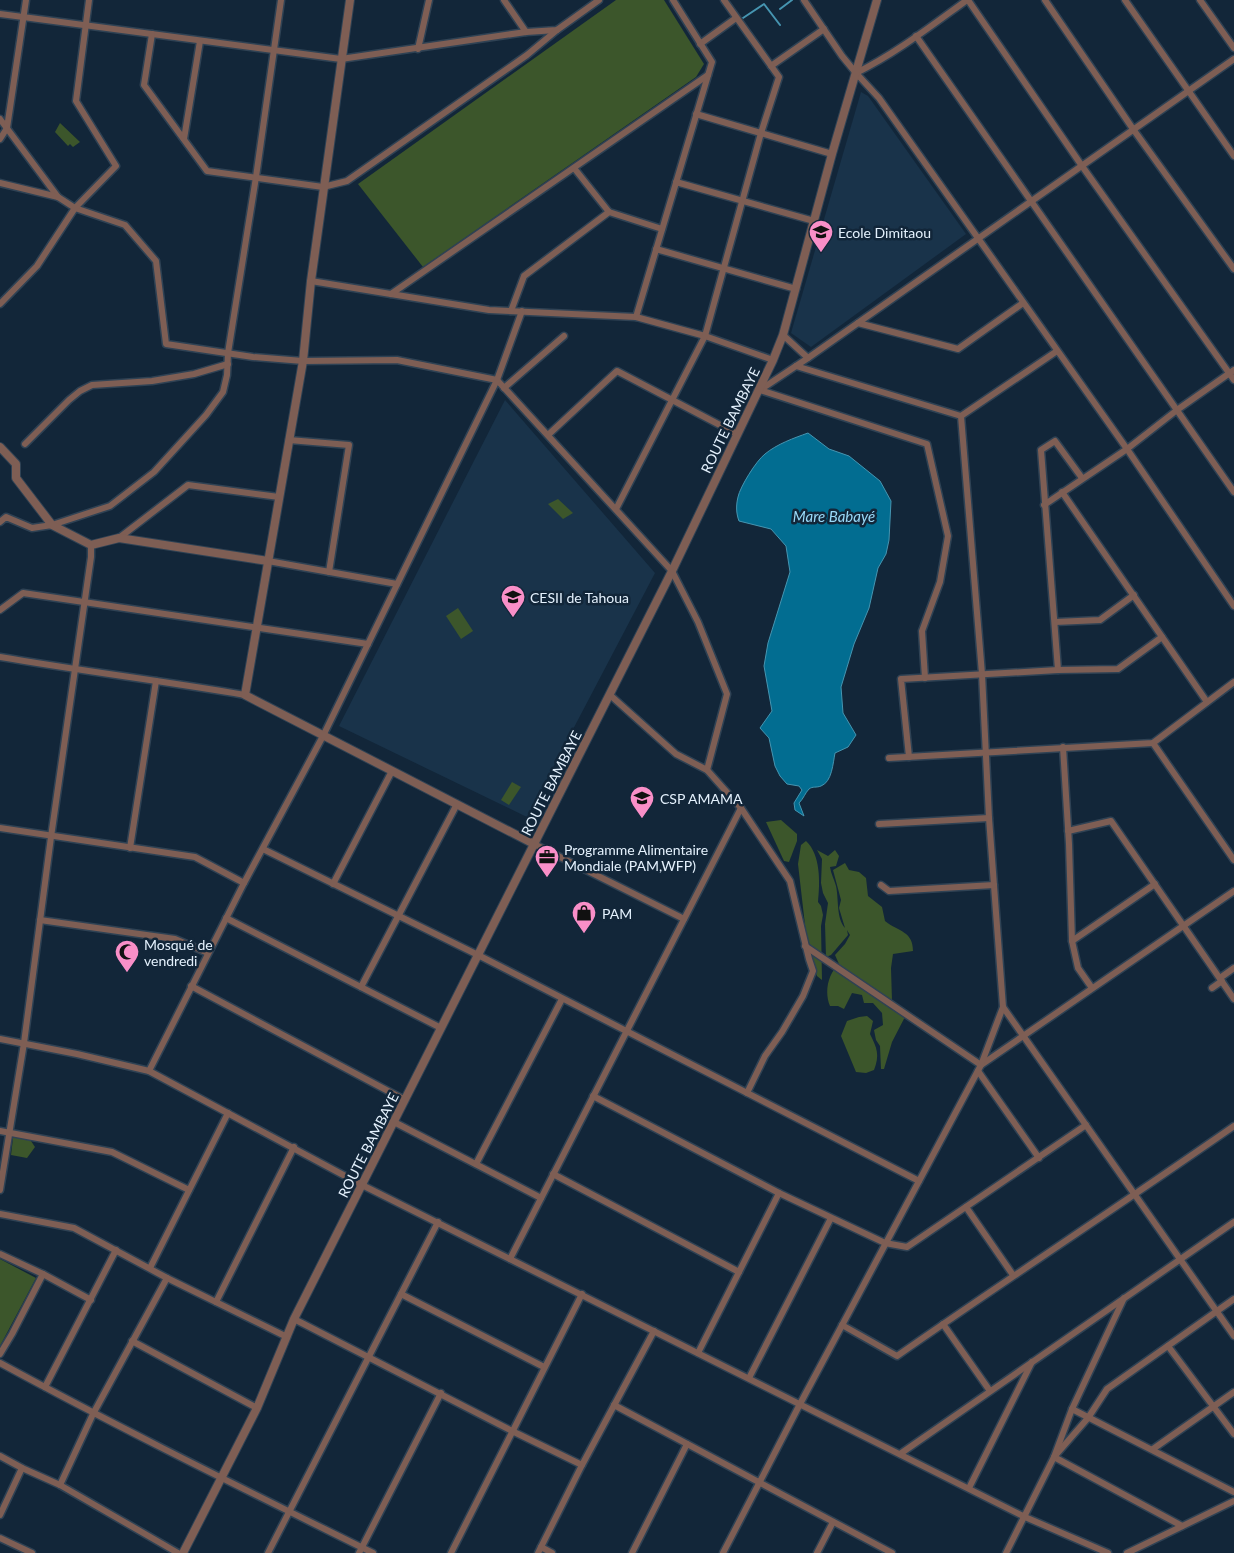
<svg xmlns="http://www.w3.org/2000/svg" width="1234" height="1553" font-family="Lato,sans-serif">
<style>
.built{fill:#19334a}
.green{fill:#3c562b}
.water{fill:#026d91;stroke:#4695b1}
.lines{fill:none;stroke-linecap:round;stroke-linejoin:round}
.stream{stroke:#4695b1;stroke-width:2}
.minor-casing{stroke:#2f4254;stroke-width:9}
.tertiary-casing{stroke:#2f4254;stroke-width:10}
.minor{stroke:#7e5e54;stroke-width:6}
.tertiary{stroke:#7e5e54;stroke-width:8}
.labels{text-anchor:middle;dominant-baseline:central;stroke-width:5;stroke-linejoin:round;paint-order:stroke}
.poi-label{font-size:14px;fill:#e4f1fd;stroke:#122639;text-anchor:start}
.street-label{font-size:14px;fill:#e4f1fd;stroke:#122639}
.water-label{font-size:15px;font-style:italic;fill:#99d9f8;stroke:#122639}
</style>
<rect width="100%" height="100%" fill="#122639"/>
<g class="built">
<path d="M861,92l7,4 98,138 -155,113 -20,-14z"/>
<path d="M505,400l150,173 -128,244 -188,-91z"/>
</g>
<g class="green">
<path d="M616,0h48l40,64 -8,13 -273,190 -65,-83z"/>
<path d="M60,123l20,19 -7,5 -3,-3 -2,2 -13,-14z"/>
<path d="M558,499l15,14 -10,6 -15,-15z"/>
<path d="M458,608l15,23 -12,8 -15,-23z"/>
<path d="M512,782l9,5 -12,18 -8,-5z"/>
<path d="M781,820l16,14v7l-8,21 -5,-1 -18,-39z"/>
<path d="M806,841c15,14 14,42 12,61l3,4 2,9 -2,11 1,54 -5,-4 -9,-25 -10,-87 3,-19z"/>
<path d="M817,850l11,6 7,-6 4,6 -3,10 -6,1c1,7 4,12 6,19 3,13 0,32 9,42l-6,-20 2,-8 -8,-30 12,-7 4,7 10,2 7,6 2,18 14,11 3,14c14,11 28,10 28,30l-20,3 -2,14 1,33 15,12 -15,29 -8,27h-3l-1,-23 -4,-6 -2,-10 9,-5 -1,-12 -9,-10h-9l-2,-8 -10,-2 -8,16 -6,-3h-8c-6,-14 -2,-32 9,-42l-4,-9 10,-11 5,-9 -3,-5 1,5 -17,20 -5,2 -1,-33 3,-21 -5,-10 -2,-10 1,-24z"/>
<path d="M867,1016l6,5 -3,13c7,14 10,21 4,36l-8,3 -10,-1 -15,-36 6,-15 12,-4z"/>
<path d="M27,1135l8,12 -8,11 -16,-3 2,-17 12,-1z"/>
<path d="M0,1259l36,19 -36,68z"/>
</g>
<path class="water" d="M808,433l21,16 20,7 31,25 11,20 -2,39 -3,14 -8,14 -9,40 -15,36 -13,43 2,26 13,22 -8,12 -13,6c-2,10 -3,29 -14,33 -5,2 -8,0 -12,3 -4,4 -5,9 -10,14l5,13 -9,-6 -1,-7 8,-13 -3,-4 -12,-2 -7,-8 -5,-10 -6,-28 -9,-10 12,-17 -8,-45 4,-23 22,-71 -4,-26 -15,-17 -32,-8c-3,-8 -3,-16 -1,-24 2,-10 18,-36 27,-43 12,-10 29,-16 43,-21z"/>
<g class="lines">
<g class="stream">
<path d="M780,9l12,-9"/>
<path d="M743,18l21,-14 16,21"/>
</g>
<defs>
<g id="minor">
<path d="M504,0l22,32"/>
<path d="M804,0l38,56 14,17"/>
<path d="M967,0c-36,26 -72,54 -111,73l23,25 248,351 107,157"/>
<path d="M968,0l114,166 152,214"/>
<path d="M1045,0l88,129 101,140"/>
<path d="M1125,0l109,156"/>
<path d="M1200,0l34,48"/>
<path d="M0,14l341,45 185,-27 31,-2 42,-30"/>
<path d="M152,34l-8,51 63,86 116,16 24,-6 180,-126 30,-25"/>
<path d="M916,36l318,456"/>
<path d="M700,44l36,-26"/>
<path d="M418,49l11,-49"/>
<path d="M771,66l53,-37"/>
<path d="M696,114l136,40"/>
<path d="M0,119l58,78"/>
<path d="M0,139l7,-11 19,-128"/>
<path d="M184,139l16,-98"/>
<path d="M574,168l35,44 53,17"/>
<path d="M676,182l138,39"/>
<path d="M0,183l58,14 17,11 50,17 31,36 10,83 87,13 50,4 94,-1 100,20 175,191 26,51 29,72 -20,76"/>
<path d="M656,249l140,40"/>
<path d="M311,281l178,29 147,7 69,19 68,24"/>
<path d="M391,294l317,-219"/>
<path d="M0,304l37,-38 38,-58 41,-42 -40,-65 13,-101"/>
<path d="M511,311l13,-35 85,-64"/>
<path d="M636,317l76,-255 -39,-62"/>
<path d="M858,323l100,26 65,-46"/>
<path d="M783,335l25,23"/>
<path d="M796,366l165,50 21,258 7,144 14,189 231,329"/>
<path d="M504,388l60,-52"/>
<path d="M760,390l48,-32 426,-299"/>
<path d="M760,390l167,54 21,92 -8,46 -18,49 3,47"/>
<path d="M961,416l96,-65"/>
<path d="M548,435l69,-64 120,63"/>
<path d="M289,440l60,5 -20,127"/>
<path d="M25,444l44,-44 11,-9 12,-6 60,-4 42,-7 34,-10"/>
<path d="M1062,492l145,210"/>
<path d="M1044,505l83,-56 50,-39 57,-40"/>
<path d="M616,509l89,-173 56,-203 18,-56 -55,-77"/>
<path d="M0,522l6,-5 26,11 20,-3 58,-19 44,-34 52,-57 17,-23 4,-17 1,-22 28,-176 25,-177"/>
<path d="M119,538l69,-53 91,12"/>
<path d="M268,561l129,23"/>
<path d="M0,610l23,-17 345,51"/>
<path d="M1055,622l45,-2 34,-25"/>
<path d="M0,657c81,14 163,24 245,38"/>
<path d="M1058,670l-17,-220 14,-9 27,37"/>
<path d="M610,695l66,59 31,16 34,38 49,73 19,78 4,12 -10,25 -21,36 -17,24 -18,37"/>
<path d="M1153,743l81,117"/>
<path d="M1063,747l6,97 3,97 6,27 14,20"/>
<path d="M909,757l-8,-78 157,-9 60,-1 44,-32"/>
<path d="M889,758l264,-15 81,-61"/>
<path d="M879,824l110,-6"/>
<path d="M0,828l195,29 49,26"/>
<path d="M1068,831l43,-10 123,178"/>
<path d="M534,844l150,75"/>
<path d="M130,848l26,-167"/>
<path d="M263,849l215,106 441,226"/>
<path d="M333,884l59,-113"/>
<path d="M881,885l8,6 105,-6"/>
<path d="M226,918l215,110"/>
<path d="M40,920l135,19 33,14"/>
<path d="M1072,941l83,-57"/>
<path d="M805,946l176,119 253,-174"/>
<path d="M1220,978l14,-10"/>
<path d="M191,986l214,114"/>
<path d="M361,987l96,-183"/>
<path d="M1212,988l10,-7"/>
<path d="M0,1039l77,15 72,17 213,114 663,332 83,36"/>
<path d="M149,1071l95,-188 79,-147 174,-356 25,-69"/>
<path d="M978,1071l61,87"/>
<path d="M593,1096l186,97 106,50 22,4 179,-122"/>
<path d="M394,1122l147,76"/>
<path d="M0,1131l112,21 77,38"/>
<path d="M476,1164l86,-165"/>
<path d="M553,1174l186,98"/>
<path d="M0,1190l24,-147 27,-206 40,-280v-12"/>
<path d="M966,1207l47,68"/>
<path d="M0,1214l74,14 93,50 120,59"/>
<path d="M0,1254l43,20 48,26"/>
<path d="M510,1259l231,-451"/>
<path d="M150,1268l78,-155"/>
<path d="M401,1294l143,73"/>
<path d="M216,1302l78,-155"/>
<path d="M294,1319l218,112 70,34"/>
<path d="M943,1324l47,67"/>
<path d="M842,1325l55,31c112,-78 225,-152 337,-230"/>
<path d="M132,1341l125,67"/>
<path d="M1168,1346l66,88"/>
<path d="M698,1353l81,-160"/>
<path d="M0,1354l12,-20 31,-60"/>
<path d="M0,1363c123,67 248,128 373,190"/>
<path d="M749,1378l82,-160"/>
<path d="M45,1387l71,-137"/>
<path d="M614,1405l278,148"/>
<path d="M1072,1409l162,83"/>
<path d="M1153,1449l81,-57"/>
<path d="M900,1454l334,-232"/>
<path d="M0,1456l22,12 38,17 118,68"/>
<path d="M60,1485l33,-71 74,-136"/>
<path d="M969,1488l63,-126"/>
<path d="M0,1515l22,-47"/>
<path d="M1182,1526l-128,-69 34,-39 19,-29 127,-90"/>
<path d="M0,1538l32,15"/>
<path d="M541,1547l11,6"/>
<path d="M268,1553l170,-331"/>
<path d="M359,1553l82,-160"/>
<path d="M451,1553l131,-259"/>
<path d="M538,1553l44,-88 72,-134"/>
<path d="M632,1553l55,-109"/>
<path d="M723,1553l77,-149 181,-339 22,-58"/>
<path d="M817,1553l16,-31"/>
<path d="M1006,1553l48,-96 18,-48 52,-111"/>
<path d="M1127,1553l107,-52"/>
</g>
<g id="tertiary">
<path d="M350,0l-39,281 -8,80 -58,334 289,149"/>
<path d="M0,447l16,17v14l36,47 39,20 28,-7 149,23"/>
<path d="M183,1553l74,-145 37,-89 378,-748 101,-211 10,-25 49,-181 45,-154"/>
</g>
</defs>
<use href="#minor" class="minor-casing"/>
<use href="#tertiary" class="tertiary-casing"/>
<use href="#minor" class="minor"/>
<use href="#tertiary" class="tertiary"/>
</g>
<defs>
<symbol id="school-pin" viewBox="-11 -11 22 30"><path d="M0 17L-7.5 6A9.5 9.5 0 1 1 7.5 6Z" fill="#f98fc8" stroke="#122639"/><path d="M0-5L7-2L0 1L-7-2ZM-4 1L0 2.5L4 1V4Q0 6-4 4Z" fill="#111"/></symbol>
<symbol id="office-pin" viewBox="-11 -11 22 30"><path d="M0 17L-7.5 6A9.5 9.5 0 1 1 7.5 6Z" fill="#f98fc8" stroke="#122639"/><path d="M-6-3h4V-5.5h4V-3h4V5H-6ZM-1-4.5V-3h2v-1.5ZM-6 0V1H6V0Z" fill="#111"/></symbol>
<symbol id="shop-pin" viewBox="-11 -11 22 30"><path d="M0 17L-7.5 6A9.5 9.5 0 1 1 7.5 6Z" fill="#f98fc8" stroke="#122639"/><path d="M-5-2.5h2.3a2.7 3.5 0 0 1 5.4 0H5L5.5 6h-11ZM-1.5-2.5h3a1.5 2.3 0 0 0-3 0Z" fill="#111"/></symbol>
<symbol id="mosque-pin" viewBox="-11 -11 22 30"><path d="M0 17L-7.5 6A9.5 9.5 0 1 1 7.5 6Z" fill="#f98fc8" stroke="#122639"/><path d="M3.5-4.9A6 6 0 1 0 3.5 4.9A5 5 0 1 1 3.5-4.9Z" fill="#111"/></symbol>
</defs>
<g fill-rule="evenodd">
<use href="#school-pin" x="807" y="218" width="28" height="38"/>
<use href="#school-pin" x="499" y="583" width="28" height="38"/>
<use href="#school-pin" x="628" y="784" width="28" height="38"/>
<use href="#office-pin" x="533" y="843" width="28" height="38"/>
<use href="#shop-pin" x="570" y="899" width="28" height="38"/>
<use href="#mosque-pin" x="113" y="938" width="28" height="38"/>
</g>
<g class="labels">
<g class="poi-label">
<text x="838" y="232">Ecole Dimitaou</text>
<text x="530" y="597">CESII de Tahoua</text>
<text x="660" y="798">CSP AMAMA</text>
<text x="564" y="849">Programme Alimentaire<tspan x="564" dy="16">Mondiale (PAM,WFP)</tspan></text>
<text x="602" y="913">PAM</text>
<text x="144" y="944">Mosqué de<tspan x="144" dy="16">vendredi</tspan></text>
</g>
<g class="street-label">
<text transform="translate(730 420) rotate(-64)">ROUTE BAMBAYE</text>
<text transform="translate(551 783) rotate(-63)">ROUTE BAMBAYE</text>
<text transform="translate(368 1145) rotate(-63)">ROUTE BAMBAYE</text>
</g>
<g class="water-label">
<text x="834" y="516">Mare Babayé</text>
</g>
</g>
</svg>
